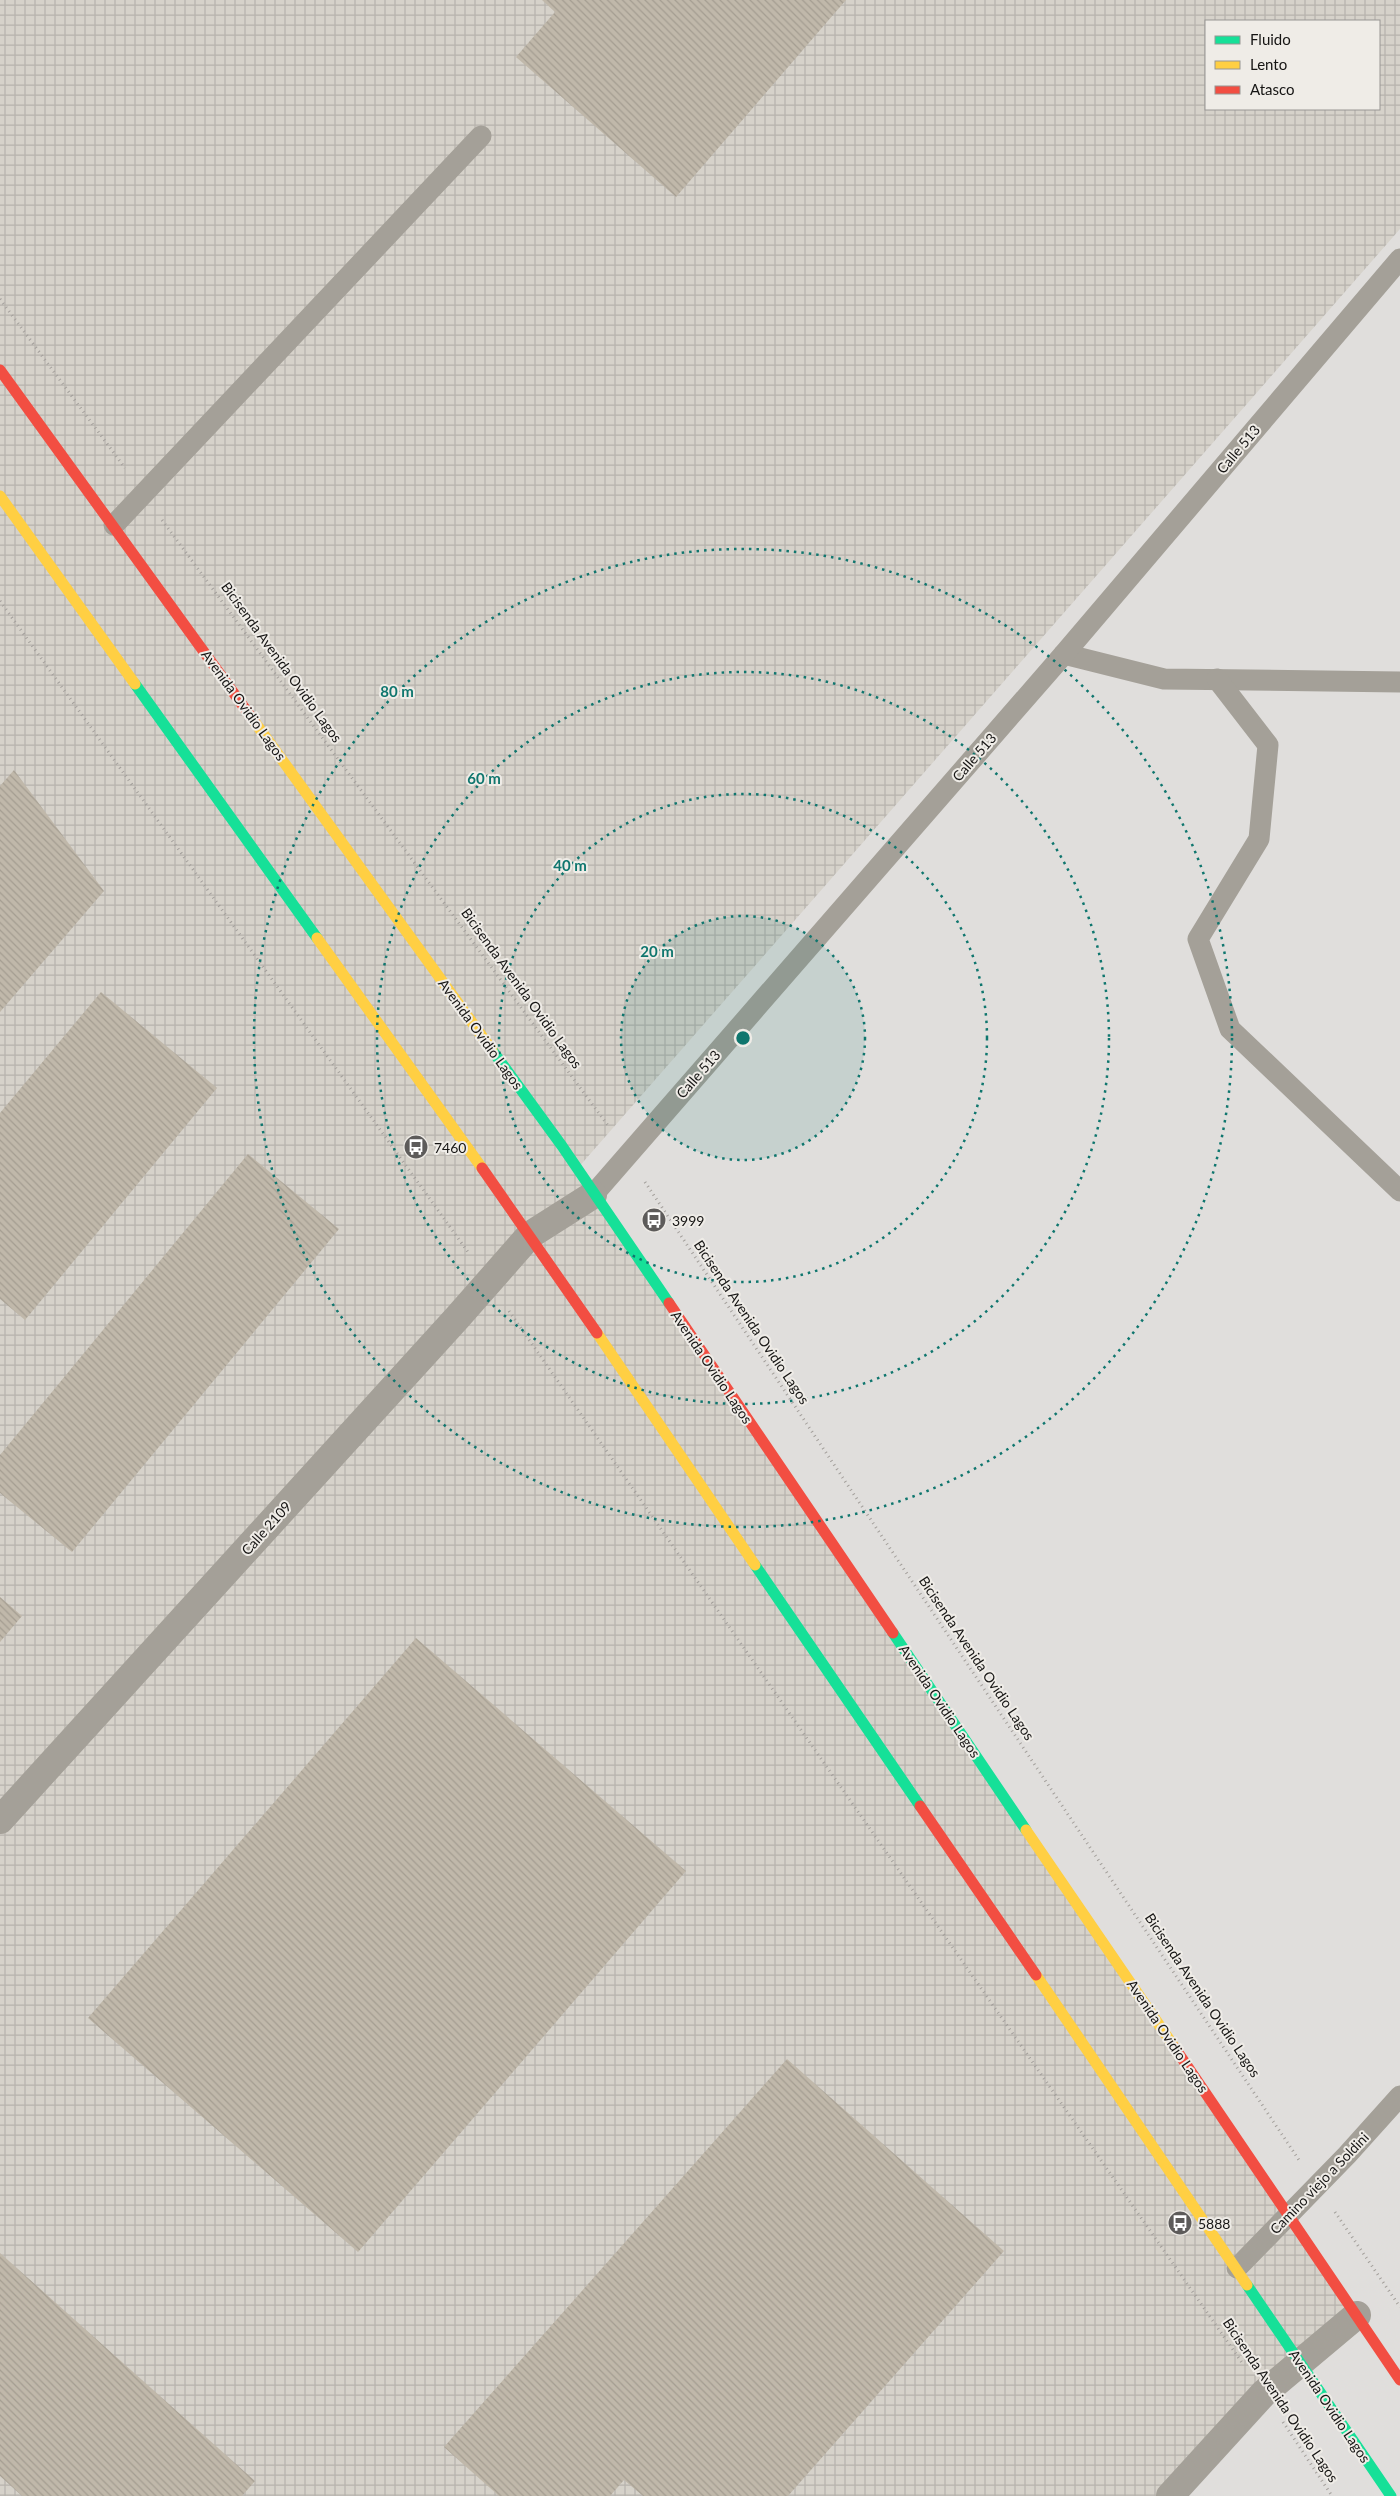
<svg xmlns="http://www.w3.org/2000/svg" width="1400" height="2496" font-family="Lato,sans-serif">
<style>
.industrial{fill:url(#industrial-grid);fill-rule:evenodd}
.building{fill:url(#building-back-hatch)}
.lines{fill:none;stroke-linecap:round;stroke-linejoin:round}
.path{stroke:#a39f9b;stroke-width:3;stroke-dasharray:1 4;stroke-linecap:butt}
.lane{stroke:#a4a098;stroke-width:21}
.street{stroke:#a4a098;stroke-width:28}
.fast{stroke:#16e098;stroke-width:11}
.slow{stroke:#ffcf43;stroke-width:11}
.jam{stroke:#f24e42;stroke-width:11}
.ring{fill:none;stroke:#0f766e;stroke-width:2.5;stroke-dasharray:2.5 5}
.labels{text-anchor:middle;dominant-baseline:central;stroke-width:4;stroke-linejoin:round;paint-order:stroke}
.street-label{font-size:14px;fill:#161514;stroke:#efece7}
.poi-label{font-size:14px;fill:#161514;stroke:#efece7;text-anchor:start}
.centre{fill:#0f766e;stroke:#efece7;stroke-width:2.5}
.ring-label{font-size:15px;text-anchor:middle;font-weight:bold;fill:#0f766e;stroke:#efece7;stroke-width:4;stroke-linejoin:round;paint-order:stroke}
</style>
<defs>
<pattern id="industrial-grid" width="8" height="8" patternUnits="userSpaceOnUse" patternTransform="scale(1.25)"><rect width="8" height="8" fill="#d6d2ca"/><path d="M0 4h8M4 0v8" fill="none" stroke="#b7b3ad"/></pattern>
<pattern id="building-back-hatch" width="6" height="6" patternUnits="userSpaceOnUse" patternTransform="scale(1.25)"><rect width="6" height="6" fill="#c0b8aa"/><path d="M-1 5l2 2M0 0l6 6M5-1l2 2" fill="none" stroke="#a49d91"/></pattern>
</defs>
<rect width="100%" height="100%" fill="#e0dedc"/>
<path class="industrial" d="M0,0h1400v229l-823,940 780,1146 -187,181h-1170zM1206,21h173v88h-173z"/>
<g class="building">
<path d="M542,0h304l-170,197 -160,-140 39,-45z"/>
<path d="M14,770l90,121 -104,121v-226z"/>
<path d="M101,992l116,96 -192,232 -25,-21v-186z"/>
<path d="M248,1154l91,75 -267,323 -72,-59v-38z"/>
<path d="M0,1597l22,19 -22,26z"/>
<path d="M416,1638l270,233 -328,381 -270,-234z"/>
<path d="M787,2059l217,192 -216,245h-145l-19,-16 -14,16h-111l-55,-49z"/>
<path d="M0,2253l255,228 -13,15h-220l-22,-20z"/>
</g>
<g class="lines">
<g class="path">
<path d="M0,299l125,169"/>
<path d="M162,520l447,607"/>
<path d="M0,601l468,651"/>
<path d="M645,1182l654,978"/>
<path d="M509,1311l734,1053"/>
<path d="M1335,2212l65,95"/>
<path d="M1283,2422l49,74"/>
</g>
<g class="lane">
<path d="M114,525l367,-389"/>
<path d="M1064,654l100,25 236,3"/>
<path d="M1217,679l51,66 -9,94 -61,100 32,90 170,162"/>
<path d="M593,1195l471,-541 336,-395"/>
<path d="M1237,2268l110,-113 53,-59"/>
</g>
<g class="street">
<path d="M0,1820l457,-502 73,-83 63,-40"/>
<path d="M1170,2496l94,-103 93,-78"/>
</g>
<g class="fast">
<path d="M135,684l182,254"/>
<path d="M492,1050l70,96 107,157"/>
<path d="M755,1565l165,241"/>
<path d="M893,1633l133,197"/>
<path d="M1247,2285l144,211"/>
</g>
<g class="slow">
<path d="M0,496l135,188"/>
<path d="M254,721l238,329"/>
<path d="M317,938l165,230"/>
<path d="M597,1333l158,232"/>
<path d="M1026,1830l149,218"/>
<path d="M1036,1975l211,310"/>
</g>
<g class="jam">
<path d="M0,370l254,351"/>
<path d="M482,1168l115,165"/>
<path d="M669,1303l224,330"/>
<path d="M920,1806l116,169"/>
<path d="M1175,2048l225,332"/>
</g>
</g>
<circle cx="743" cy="1038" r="122" fill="#0f766e" fill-opacity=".12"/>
<g class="ring">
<circle cx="743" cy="1038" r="122"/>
<circle cx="743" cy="1038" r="244"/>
<circle cx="743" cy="1038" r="366"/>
<circle cx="743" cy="1038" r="489"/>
</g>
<defs>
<symbol id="bus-disc" viewBox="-11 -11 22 22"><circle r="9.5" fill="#5d5b5a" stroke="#efece7"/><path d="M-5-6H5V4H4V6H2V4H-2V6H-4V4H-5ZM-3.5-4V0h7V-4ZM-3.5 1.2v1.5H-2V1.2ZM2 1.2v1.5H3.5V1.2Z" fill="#fff"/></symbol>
</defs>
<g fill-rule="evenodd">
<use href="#bus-disc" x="402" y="1133" width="28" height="28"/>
<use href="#bus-disc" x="640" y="1206" width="28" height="28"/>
<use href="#bus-disc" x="1166" y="2209" width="28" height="28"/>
</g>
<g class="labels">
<g class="street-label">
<text transform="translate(1238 449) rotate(-50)">Calle 513</text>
<text transform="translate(282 662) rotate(54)">Bicisenda Avenida Ovidio Lagos</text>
<text transform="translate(244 705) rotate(54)">Avenida Ovidio Lagos</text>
<text transform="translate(974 757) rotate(-49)">Calle 513</text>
<text transform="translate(522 988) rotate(54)">Bicisenda Avenida Ovidio Lagos</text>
<text transform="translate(481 1034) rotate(54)">Avenida Ovidio Lagos</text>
<text transform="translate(698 1074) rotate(-49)">Calle 513</text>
<text transform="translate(752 1322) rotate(56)">Bicisenda Avenida Ovidio Lagos</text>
<text transform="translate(712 1367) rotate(56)">Avenida Ovidio Lagos</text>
<text transform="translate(266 1528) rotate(-48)">Calle 2109</text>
<text transform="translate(977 1658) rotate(56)">Bicisenda Avenida Ovidio Lagos</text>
<text transform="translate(940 1701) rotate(56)">Avenida Ovidio Lagos</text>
<text transform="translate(1203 1995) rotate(56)">Bicisenda Avenida Ovidio Lagos</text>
<text transform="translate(1168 2036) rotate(56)">Avenida Ovidio Lagos</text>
<text transform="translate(1319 2183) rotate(-46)">Camino viejo a Soldini</text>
<text transform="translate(1281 2400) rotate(56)">Bicisenda Avenida Ovidio Lagos</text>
<text transform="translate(1330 2406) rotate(56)">Avenida Ovidio Lagos</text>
</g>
<g class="poi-label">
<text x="434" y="1147">7460</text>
<text x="672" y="1220">3999</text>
<text x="1198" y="2223">5888</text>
</g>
</g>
<circle cx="743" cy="1038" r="8" class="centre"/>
<g class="ring-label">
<text x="397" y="697">80 m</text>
<text x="484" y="784">60 m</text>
<text x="570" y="871">40 m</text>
<text x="657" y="957">20 m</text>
</g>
<rect x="1205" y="20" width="175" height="90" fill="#efece7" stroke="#989693"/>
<rect x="1215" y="36" width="25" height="8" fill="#16e098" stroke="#989693"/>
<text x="1250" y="45" font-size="15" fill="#161514">Fluido</text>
<rect x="1215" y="61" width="25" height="8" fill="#ffcf43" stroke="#989693"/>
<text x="1250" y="70" font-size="15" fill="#161514">Lento</text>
<rect x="1215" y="86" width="25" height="8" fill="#f24e42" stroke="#989693"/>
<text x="1250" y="95" font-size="15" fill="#161514">Atasco</text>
</svg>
